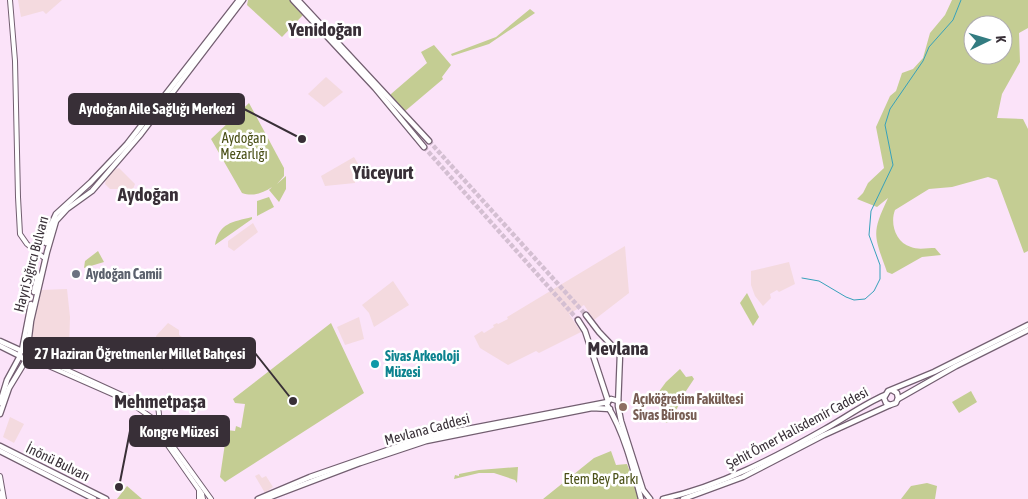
<svg xmlns="http://www.w3.org/2000/svg" width="1028" height="499" font-family="'Asap Condensed',sans-serif">
<style>
.education{fill:#f4dadf}
.green{fill:#c4cd93;fill-rule:evenodd}
.lines{fill:none;stroke-linecap:round;stroke-linejoin:round}
.stream{stroke:#37a1bb;stroke-width:1}
.major-tunnel{stroke:#d4bfd2;stroke-width:4.5;stroke-dasharray:4.5 2;stroke-linecap:butt}
.minor-casing{stroke:#725e70;stroke-width:6}
.major-casing{stroke:#725e70;stroke-width:7}
.minor{stroke:#fff;stroke-width:4}
.major{stroke:#fff;stroke-width:4.5}
.worship-dot{fill:#6b7280;stroke:#fff;stroke-width:2}
.culture-dot{fill:#0f9aa8;stroke:#fff;stroke-width:2}
.education-dot{fill:#8d6e63;stroke:#fff;stroke-width:2}
.labels{text-anchor:middle;dominant-baseline:central;stroke-width:5;stroke-linejoin:round;paint-order:stroke}
.park-label{font-size:14px;fill:#4b5118;stroke:#fff}
.street-label{font-size:14px;fill:#382f37;stroke:#fff}
.worship-label{font-size:14px;font-weight:bold;fill:#5b616d;stroke:#fff;text-anchor:start}
.culture-label{font-size:14px;font-weight:bold;fill:#0d838f;stroke:#fff;text-anchor:start}
.education-label{font-size:14px;font-weight:bold;fill:#785e54;stroke:#fff;text-anchor:start}
.district-label{font-size:19px;font-weight:bold;fill:#382f37;stroke:#fff}
.leader{fill:none;stroke:#382f37;stroke-width:2}
.callout-dot{fill:#382f37;stroke:#fff;stroke-width:2}
.callout{fill:#382f37;stroke:#382f37;stroke-width:2}
.callout-label{font-size:15px;text-anchor:middle;font-weight:bold;fill:#fff}
</style>
<rect width="100%" height="100%" fill="#fbe3f9"/>
<g class="education">
<path d="M18,0h44l-16,14 -3,-3 -22,6z"/>
<path d="M326,77l17,15 -19,15 -16,-13z"/>
<path d="M354,157l6,10 -5,6v10l-30,3 -4,-10z"/>
<path d="M119,168l16,16 -2,5h-23l-5,-5 1,-6 9,-9z"/>
<path d="M253,223l5,9 -24,19 -6,-4v-6z"/>
<path d="M625,246l4,47 -35,27 -10,-15 -15,9 12,18 -42,21 -3,-2 -28,14 -28,-17 -6,-12 8,-5 2,2 10,-6 -1,-2 4,-2 1,1 10,-5 -1,-2z"/>
<path d="M789,262l6,22 -16,8 -2,-2 -7,4 1,4 -8,8 -8,-10 -4,-11v-14z"/>
<path d="M393,281l16,24 -35,22 -5,-14 -7,-8z"/>
<path d="M67,289l3,28 -1,32 -2,5 -4,-2 -4,9 -14,-3 -6,-4 -7,-10v-14l9,-40z"/>
<path d="M359,317l5,22 -19,6 -8,-18z"/>
<path d="M168,323l11,7v5l6,4 -12,21 -11,10 -6,-34z"/>
<path d="M10,417l14,7 -10,19 -11,-6z"/>
<path d="M259,474l3,4 4,-2 7,11 -8,6 -10,-17z"/>
</g>
<g class="green">
<path d="M248,0h42l14,14 -22,23 -35,-32z"/>
<path d="M952,0h76v28l-9,5 1,29 -18,32 -5,24 26,1 5,10v122l-4,2 -27,-73 -9,-3 -36,10 -23,2 -34,21c-5,13 0,32 16,37 6,3 17,1 24,1l6,7 -19,2 -30,17 -5,-2c-13,-37 -16,-38 1,-74l-11,9 -20,-8 6,-6 5,-10 16,-15 -8,-41 14,-31 6,-5 6,-18 11,-4 10,-11 7,-25 15,-18zM973,25h30v30h-30z"/>
<path d="M530,9l5,4 -46,31 -37,12 -1,-2 45,-17z"/>
<path d="M434,45l17,20 -9,12 1,2 -39,33 -13,-16v-2l36,-31 -6,-11z"/>
<path d="M249,103l35,65v8l-7,8 9,-8v13l-7,13 -10,-12 3,-3c-9,6 -19,10 -30,6l-31,-54z"/>
<path d="M269,197l5,10 -17,9v-15z"/>
<path d="M252,217v2l-37,26c4,-22 17,-23 37,-28z"/>
<path d="M98,251l6,11 -20,6 1,-7z"/>
<path d="M747,293l12,24 -6,9 -13,-23z"/>
<path d="M331,323l33,70 -139,89 -5,-5 7,-47 8,1 1,-5 5,2 4,-24 -10,-1 -2,-4z"/>
<path d="M680,369l6,8 6,-1 2,3 -8,12 -15,29 -5,3 -7,-24 -4,-2 11,-15z"/>
<path d="M971,391l6,11 -18,11 -7,-11z"/>
<path d="M611,451l5,14 11,-1 13,35h-97l51,-41z"/>
<path d="M518,467l-1,16 -2,-3 -21,-7h-15l-25,6 1,-4 4,1v-2l20,-4z"/>
<path d="M927,483l10,3 -2,13h-34l10,-13z"/>
<path d="M127,486l15,13h-25z"/>
</g>
<g class="lines">
<path class="stream" d="M802,278l17,3 27,16 8,3 11,-1 9,-8 6,-12v-14l-11,-30 2,-24 22,-46 -8,-40 5,-16 33,-48 6,-14 24,-27 8,-20"/>
<g class="major-tunnel">
<path d="M429,141l157,174"/>
<path d="M424,147l154,173"/>
</g>
<defs>
<g id="minor">
<path d="M10,0l5,61 3,136 2,37 7,10 16,13"/>
<path d="M30,353l105,48 22,5c4,6 0,16 5,25l49,68"/>
<path d="M27,359l17,5 75,33 12,6 21,15 8,16 42,60 1,5"/>
<path d="M0,476l4,23"/>
<path d="M199,490v9"/>
<path d="M0,493l1,6"/>
</g>
<g id="major">
<path d="M293,0l82,88 49,59"/>
<path d="M298,0l131,141"/>
<path d="M46,243l4,-16 6,-13 35,-32 36,-38 112,-144"/>
<path d="M34,292l4,-17"/>
<path d="M586,315l13,17 21,22 -2,52 3,15 22,69 7,9"/>
<path d="M578,320l7,11 23,70"/>
<path d="M0,341l22,10"/>
<path d="M0,346l20,10"/>
<circle cx="25" cy="354" r="5"/>
<path d="M22,350l9,-46"/>
<path d="M30,352l-1,-15 2,-16 16,-69 9,-31 11,-12 25,-18 49,-57 102,-134"/>
<path d="M892,390l5,3 1,5 -2,5 -6,2 -4,-2 -2,-5 4,-7 46,-19 94,-47"/>
<path d="M898,399l58,-33 72,-36"/>
<path d="M618,401l-7,-2 -3,2 -1,4c17,27 26,63 34,94"/>
<path d="M0,403l7,-23 13,-24"/>
<path d="M0,414l9,-26 17,-28"/>
<path d="M0,446l106,53"/>
<path d="M0,451l94,48"/>
<path d="M258,499l52,-22 98,-34 23,-7 177,-34"/>
<path d="M265,499l95,-36 66,-22 166,-33 18,1"/>
<path d="M663,499c57,-13 111,-41 162,-70 20,-11 39,-25 60,-34"/>
<path d="M683,499l60,-22 81,-42 66,-30"/>
</g>
</defs>
<use href="#minor" class="minor-casing"/>
<use href="#major" class="major-casing"/>
<use href="#minor" class="minor"/>
<use href="#major" class="major"/>
</g>
<circle class="worship-dot" cx="76" cy="274" r="5"/>
<circle class="culture-dot" cx="375" cy="364" r="5"/>
<circle class="education-dot" cx="623" cy="407" r="5"/>
<g class="labels">
<g class="park-label">
<text x="244" y="138">Aydoğan<tspan x="244" dy="16">Mezarlığı</tspan></text>
<text x="601" y="479">Etem Bey Parkı</text>
</g>
<g class="street-label">
<text transform="translate(31 264) rotate(-75)">Hayri Sığırcı Bulvarı</text>
<text transform="translate(797 428) rotate(-28)">Şehit Ömer Halisdemir Caddesi</text>
<text transform="translate(427 429) rotate(-15)">Mevlana Caddesi</text>
<text transform="translate(58 462) rotate(26)">İnönü Bulvarı</text>
</g>
<g class="worship-label">
<text x="86" y="274">Aydoğan Camii</text>
</g>
<g class="culture-label">
<text x="385" y="356">Sivas Arkeoloji<tspan x="385" dy="16">Müzesi</tspan></text>
</g>
<g class="education-label">
<text x="633" y="399">Açıköğretim Fakültesi<tspan x="633" dy="16">Sivas Bürosu</tspan></text>
</g>
<g class="district-label">
<text x="325" y="29">Yenidoğan</text>
<text x="383" y="172">Yüceyurt</text>
<text x="148" y="194">Aydoğan</text>
<text x="618" y="348">Mevlana</text>
<text x="160" y="401">Mehmetpaşa</text>
</g>
</g>
<path class="leader" d="M302 139L244 109M293 401L255 353M119 487L130 431"/>
<g class="callout-dot">
<circle cx="302" cy="139" r="5"/>
<circle cx="293" cy="401" r="5"/>
<circle cx="119" cy="487" r="5"/>
</g>
<g class="callout">
<rect x="69" y="94" width="175" height="30" rx="5"/>
<rect x="24" y="338" width="231" height="30" rx="5"/>
<rect x="130" y="416" width="99" height="30" rx="5"/>
</g>
<g class="callout-label">
<text x="157" y="114">Aydoğan Aile Sağlığı Merkezi</text>
<text x="140" y="359">27 Haziran Öğretmenler Millet Bahçesi</text>
<text x="179" y="437">Kongre Müzesi</text>
</g>
<g transform="translate(988 40) rotate(85)"><circle r="24" fill="#ffffff" stroke="#afacaf"/>
<path d="M0-4L9 19L0 12L-9 19Z" fill="#337c81"/>
<text y="-8" font-size="14" font-weight="bold" text-anchor="middle" fill="#382f37">K</text>
</g>
</svg>
